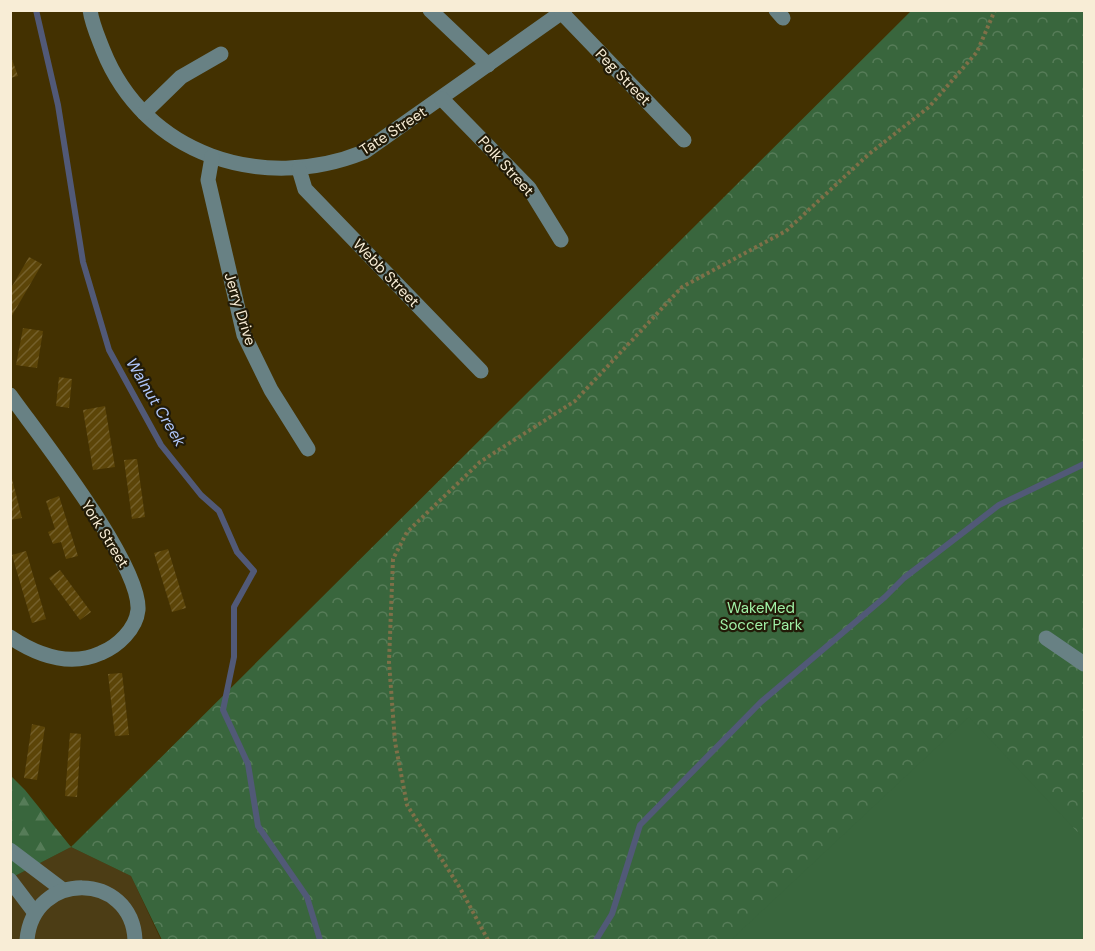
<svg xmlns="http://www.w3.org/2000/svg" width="1095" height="951" font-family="'DM Sans',sans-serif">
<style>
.built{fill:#4c3d15}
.forest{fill:url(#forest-firs)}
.park{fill:url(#park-crowns)}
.pitch{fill:#39663d}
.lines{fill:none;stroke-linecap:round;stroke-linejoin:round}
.stream{stroke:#515977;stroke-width:6}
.building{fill:url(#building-hatch)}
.path{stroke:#7f7048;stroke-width:4;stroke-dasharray:3 3;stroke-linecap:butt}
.minor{stroke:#688184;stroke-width:15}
.labels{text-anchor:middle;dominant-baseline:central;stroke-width:4.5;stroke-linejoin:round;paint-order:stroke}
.street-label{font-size:15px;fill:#f8edd6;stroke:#221b08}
.park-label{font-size:15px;fill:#a0f1a6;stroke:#221b08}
.water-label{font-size:16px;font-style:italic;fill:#afc6fa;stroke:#221b08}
</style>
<defs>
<pattern id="forest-firs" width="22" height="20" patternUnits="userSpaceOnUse" patternTransform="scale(1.5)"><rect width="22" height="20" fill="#39663d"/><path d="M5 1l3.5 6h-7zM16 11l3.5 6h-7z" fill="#567c58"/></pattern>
<pattern id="park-crowns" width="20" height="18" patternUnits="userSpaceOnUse" patternTransform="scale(1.5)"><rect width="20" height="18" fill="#39663d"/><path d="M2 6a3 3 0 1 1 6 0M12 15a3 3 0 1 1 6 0" fill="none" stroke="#567c58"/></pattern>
<pattern id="building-hatch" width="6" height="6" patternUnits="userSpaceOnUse" patternTransform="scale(1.5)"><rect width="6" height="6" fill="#5c4508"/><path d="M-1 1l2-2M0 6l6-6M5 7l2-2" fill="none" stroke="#74602b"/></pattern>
</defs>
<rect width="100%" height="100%" fill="#433101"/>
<path class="built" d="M71,847l60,29 30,64h-150v-62z"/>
<path class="forest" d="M10,775l15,15 46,57 -60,31z"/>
<path class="park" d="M911,11h173v929h-922l-31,-64 -60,-29z"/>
<path class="pitch" d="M969,717l115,122v101h-353z"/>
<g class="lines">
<g class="stream">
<path d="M36,10l22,95 25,157 26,88 52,95 40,50 18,16 18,41 17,19 -20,36v50l-11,53 25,54 10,62 49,71 13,43"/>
<path d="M596,940l16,-26 28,-89 121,-123 124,-105 19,-19 95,-73 85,-41"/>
</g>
</g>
<g class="building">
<path d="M10,54l8,22 -8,2z"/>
<path d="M29,257l13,7 -32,55v-29z"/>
<path d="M23,328l20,3 -6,37 -21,-3z"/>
<path d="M59,377l13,2 -3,29 -13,-2z"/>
<path d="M105,406l10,61 -22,3 -10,-60z"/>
<path d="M137,459l8,58 -13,2 -8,-59z"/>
<path d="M10,471l12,47 -12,2z"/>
<path d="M59,496l19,60 -12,3 -5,-17 -8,2 -5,-12 7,-3 -9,-28z"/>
<path d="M168,549l18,59 -14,4 -18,-59z"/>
<path d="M26,551l20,68 -14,4 -20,-68z"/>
<path d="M60,570l31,42 -11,8 -31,-42z"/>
<path d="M122,673l7,62 -14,1 -7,-62z"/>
<path d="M32,724l13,3 -8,53 -13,-2z"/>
<path d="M70,733l11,1 -4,63 -12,-1z"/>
</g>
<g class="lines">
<path class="path" d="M488,940l-28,-52 -53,-83 -12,-63 -6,-80 4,-103 14,-27 73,-70 95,-61 107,-114 104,-56 83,-77 60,-47 48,-55 18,-42"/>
<g class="minor">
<path d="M90,10c2,14 8,27 13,40 42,105 159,143 261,102l201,-142"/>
<path d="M430,10l58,55"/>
<path d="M776,10l7,8"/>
<path d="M562,13l122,127"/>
<path d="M442,99l87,89 32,52"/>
<path d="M144,113l37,-36 40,-23"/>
<path d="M212,157l-4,23 36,155 27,55 37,59"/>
<path d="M299,169l6,20 176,182"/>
<path d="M10,395c30,42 131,169 128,215 -2,19 -20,36 -37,43 -31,14 -64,2 -91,-16"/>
<path d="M1046,638l38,26"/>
<path d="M10,850l53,40"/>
<path d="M10,880l25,33"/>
<path d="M27,940c6,-70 105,-69 108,0"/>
</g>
</g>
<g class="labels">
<g class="street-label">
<text transform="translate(623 77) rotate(46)">Peg Street</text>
<text transform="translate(393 131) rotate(-33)">Tate Street</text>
<text transform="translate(506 166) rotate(48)">Polk Street</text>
<text transform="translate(386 273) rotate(46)">Webb Street</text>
<text transform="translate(240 309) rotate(73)">Jerry Drive</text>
<text transform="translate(105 534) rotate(58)">York Street</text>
</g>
<g class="park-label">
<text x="761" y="608">WakeMed<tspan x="761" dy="17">Soccer Park</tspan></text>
</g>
<g class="water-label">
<text transform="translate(156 402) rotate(59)">Walnut Creek</text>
</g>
</g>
<rect width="1095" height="951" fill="none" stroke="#f8edd6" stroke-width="24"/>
</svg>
